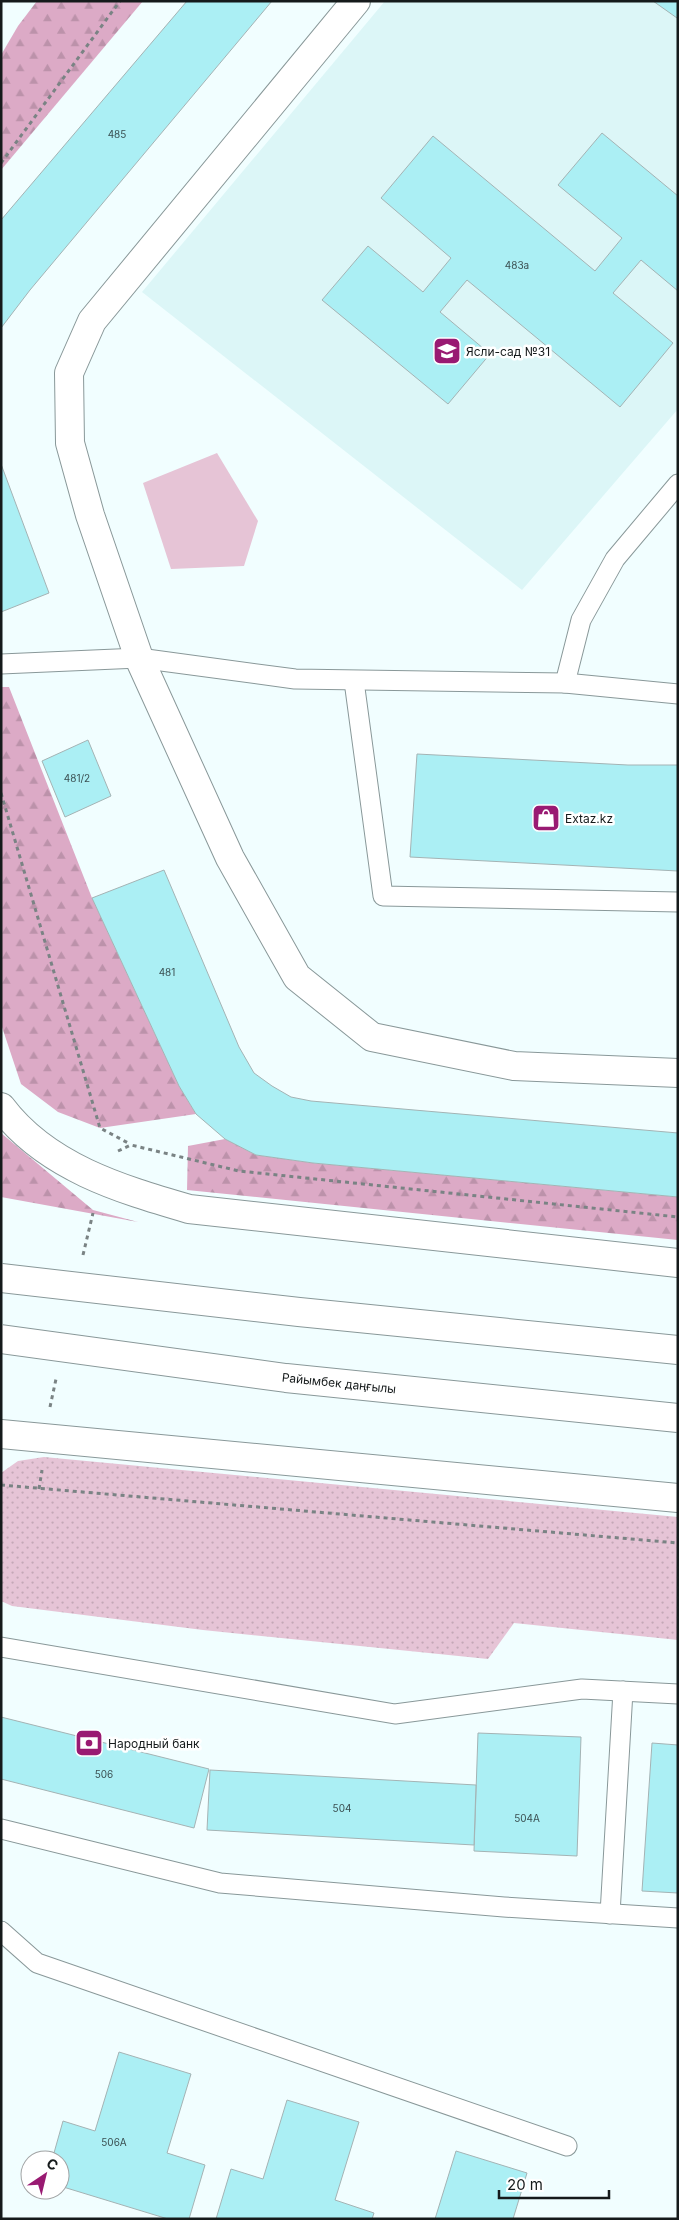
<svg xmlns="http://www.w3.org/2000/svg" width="679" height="2220" font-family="Inter,sans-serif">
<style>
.built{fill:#dcf6f7}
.grass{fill:url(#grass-dots)}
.forest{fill:url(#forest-firs)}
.garden{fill:#e6c4d6}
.building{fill:#abeff4;stroke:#a4b3b4}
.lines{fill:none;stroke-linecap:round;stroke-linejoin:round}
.lane-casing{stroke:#899899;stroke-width:21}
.street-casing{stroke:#899899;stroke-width:30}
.primary-casing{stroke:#899899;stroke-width:30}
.path{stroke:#7a8384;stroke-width:3;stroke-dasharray:4 4;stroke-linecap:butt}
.lane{stroke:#fff;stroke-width:19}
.street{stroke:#fff;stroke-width:28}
.primary{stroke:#fff;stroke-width:28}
.primary-bridge-casing{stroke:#899899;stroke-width:30;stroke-linecap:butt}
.primary-bridge{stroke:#fff;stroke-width:28}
.labels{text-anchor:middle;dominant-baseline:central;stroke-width:5;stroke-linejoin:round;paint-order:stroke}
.number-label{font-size:10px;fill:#3a4f51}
.poi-label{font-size:12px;fill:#151a1b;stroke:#fff;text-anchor:start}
.street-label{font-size:12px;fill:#151a1b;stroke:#fff}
</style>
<defs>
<pattern id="grass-dots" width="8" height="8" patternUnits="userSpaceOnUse" patternTransform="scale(1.25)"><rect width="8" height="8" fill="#e6c4d6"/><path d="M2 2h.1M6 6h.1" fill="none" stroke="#c4a8b7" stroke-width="1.8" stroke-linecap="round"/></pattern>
<pattern id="forest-firs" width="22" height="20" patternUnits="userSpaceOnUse" patternTransform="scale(1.25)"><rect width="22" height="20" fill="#dcaac6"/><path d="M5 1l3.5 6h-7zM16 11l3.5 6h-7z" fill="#bc92aa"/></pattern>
</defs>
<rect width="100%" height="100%" fill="#f1feff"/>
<path class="built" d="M385,1h293v408l-156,181 -380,-298z"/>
<path class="grass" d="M44,1457l634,60v123l-164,-17 -26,36 -285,-29 -191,-24 -11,-5v-128l17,-12z"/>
<g class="forest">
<path d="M37,1h106l-142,169v-115l17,-29z"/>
<path d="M1,687h8l83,211 87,188 17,28 -96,14 -42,-16 -37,-28 -20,-60z"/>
<path d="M1,1133l92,77 45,12 -137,-25z"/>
<path d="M225,1139l31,16 57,8 365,34v43l-491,-50 1,-44z"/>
</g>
<path class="garden" d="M217,453l41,68 -14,45 -73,3 -28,-86z"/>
<g class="building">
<path d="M187,1h85l-242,289 -29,38v-108z"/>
<path d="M653,1h25v15l-1,2z"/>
<path d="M602,133l76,63v95l-37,-31 -28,33 60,50 -53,64 -153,-127 -27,32 50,42 -42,50 -126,-104 46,-54 55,46 28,-34 -70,-60 52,-62 162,135 27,-33 -64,-53z"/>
<path d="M1,464l48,129 -48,19z"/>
<path d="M88,740l23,56 -46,21 -23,-56z"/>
<path d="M417,754l211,11h50v106l-268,-14z"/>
<path d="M164,870l75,177 15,26 18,13 19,11 20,4 367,32v64l-365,-34 -57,-8 -31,-16 -29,-25 -17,-28 -87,-188z"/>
<path d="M1,1717l208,52 -15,59 -193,-49z"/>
<path d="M478,1733l103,4 -4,119 -103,-5z"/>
<path d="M652,1743l26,2v148l-36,-2z"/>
<path d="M210,1770l266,15 -2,60 -267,-15z"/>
<path d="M119,2052l72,22 -24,79 38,12 -16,54h-21l-108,-33v-26h-8l11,-39 32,10z"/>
<path d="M287,2100l72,22 -24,78 39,13 -2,6h-156l15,-50 32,10z"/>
<path d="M456,2151l71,22 -14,46h-78z"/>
</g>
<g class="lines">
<defs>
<g id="lane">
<path d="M1,664l138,-6 156,21 270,4 113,11"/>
<path d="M354,681l29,215 295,6"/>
<path d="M565,683l16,-63 34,-61 63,-75"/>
<path d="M1,1647l394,67 187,-25 96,5"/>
<path d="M1,1829l219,54 284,24 174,11"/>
<path d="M610,1914l13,-223"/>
<path d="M1,1931l36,32 530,183"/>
</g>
<path id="street" d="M356,1l-264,320 -23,52 1,70 20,72 49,143 91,200 67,119 75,60 142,29 164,7"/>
<g id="primary">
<path d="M1,1107c45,60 119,82 188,102l489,54"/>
<path d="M1,1434l677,64"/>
</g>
</defs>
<use href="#lane" class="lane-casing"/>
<use href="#street" class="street-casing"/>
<use href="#primary" class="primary-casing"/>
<g class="path">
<path d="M1,163l119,-162"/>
<path d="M1,793l99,335 30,16"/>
<path d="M118,1151l13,-6 108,26 439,46"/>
<path d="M83,1255l10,-42"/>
<path d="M50,1407l6,-28"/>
<path d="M1,1485l677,58"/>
<path d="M39,1489l3,-19"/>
</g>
<use href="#lane" class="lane"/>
<use href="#street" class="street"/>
<use href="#primary" class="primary"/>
<defs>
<g id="primary-bridge">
<path d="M1,1278l298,34 379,38"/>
<path d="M1,1339l285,39 392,40"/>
</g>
</defs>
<use href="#primary-bridge" class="primary-bridge-casing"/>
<use href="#primary-bridge" class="primary-bridge"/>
</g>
<defs>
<symbol id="school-square" viewBox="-11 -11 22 22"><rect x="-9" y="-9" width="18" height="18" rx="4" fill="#991a72" stroke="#fff"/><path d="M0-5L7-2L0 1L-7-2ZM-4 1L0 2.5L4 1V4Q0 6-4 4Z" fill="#fff"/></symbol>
<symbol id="shop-square" viewBox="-11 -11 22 22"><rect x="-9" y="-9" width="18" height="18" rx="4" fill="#991a72" stroke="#fff"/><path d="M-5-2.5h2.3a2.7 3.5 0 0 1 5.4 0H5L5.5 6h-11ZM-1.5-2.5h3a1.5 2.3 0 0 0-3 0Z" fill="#fff"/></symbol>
<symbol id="bank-square" viewBox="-11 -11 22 22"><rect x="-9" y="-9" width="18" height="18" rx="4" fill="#991a72" stroke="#fff"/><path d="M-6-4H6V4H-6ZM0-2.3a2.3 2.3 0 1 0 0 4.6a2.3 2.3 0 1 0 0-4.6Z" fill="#fff"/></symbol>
</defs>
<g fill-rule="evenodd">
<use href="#school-square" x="431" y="335" width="32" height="32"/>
<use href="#shop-square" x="530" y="802" width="32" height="32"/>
<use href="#bank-square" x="73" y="1727" width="32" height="32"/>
</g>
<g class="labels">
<g class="number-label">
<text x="117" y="134">485</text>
<text x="517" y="265">483а</text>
<text x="77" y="778">481/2</text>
<text x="167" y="972">481</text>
<text x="104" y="1774">506</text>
<text x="342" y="1808">504</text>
<text x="527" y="1818">504А</text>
<text x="114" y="2142">506А</text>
</g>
<g class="poi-label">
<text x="466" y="351">Ясли-сад №31</text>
<text x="565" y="818">Extaz.kz</text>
<text x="108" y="1743">Народный банк</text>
</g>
<g class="street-label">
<text transform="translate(339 1383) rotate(6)">Райымбек даңғылы</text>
</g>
</g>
<rect width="679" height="2220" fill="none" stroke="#151a1b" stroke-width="5"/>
<g transform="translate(45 2175) rotate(35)"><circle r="24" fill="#ffffff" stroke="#a1a3a4"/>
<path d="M0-4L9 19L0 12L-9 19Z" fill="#991a72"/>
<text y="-8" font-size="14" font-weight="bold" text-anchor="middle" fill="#151a1b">С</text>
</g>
<path d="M499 2190v8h110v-8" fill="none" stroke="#151a1b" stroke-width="2.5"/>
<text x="507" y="2190" font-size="15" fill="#151a1b" stroke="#ffffff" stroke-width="4" paint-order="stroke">20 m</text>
</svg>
